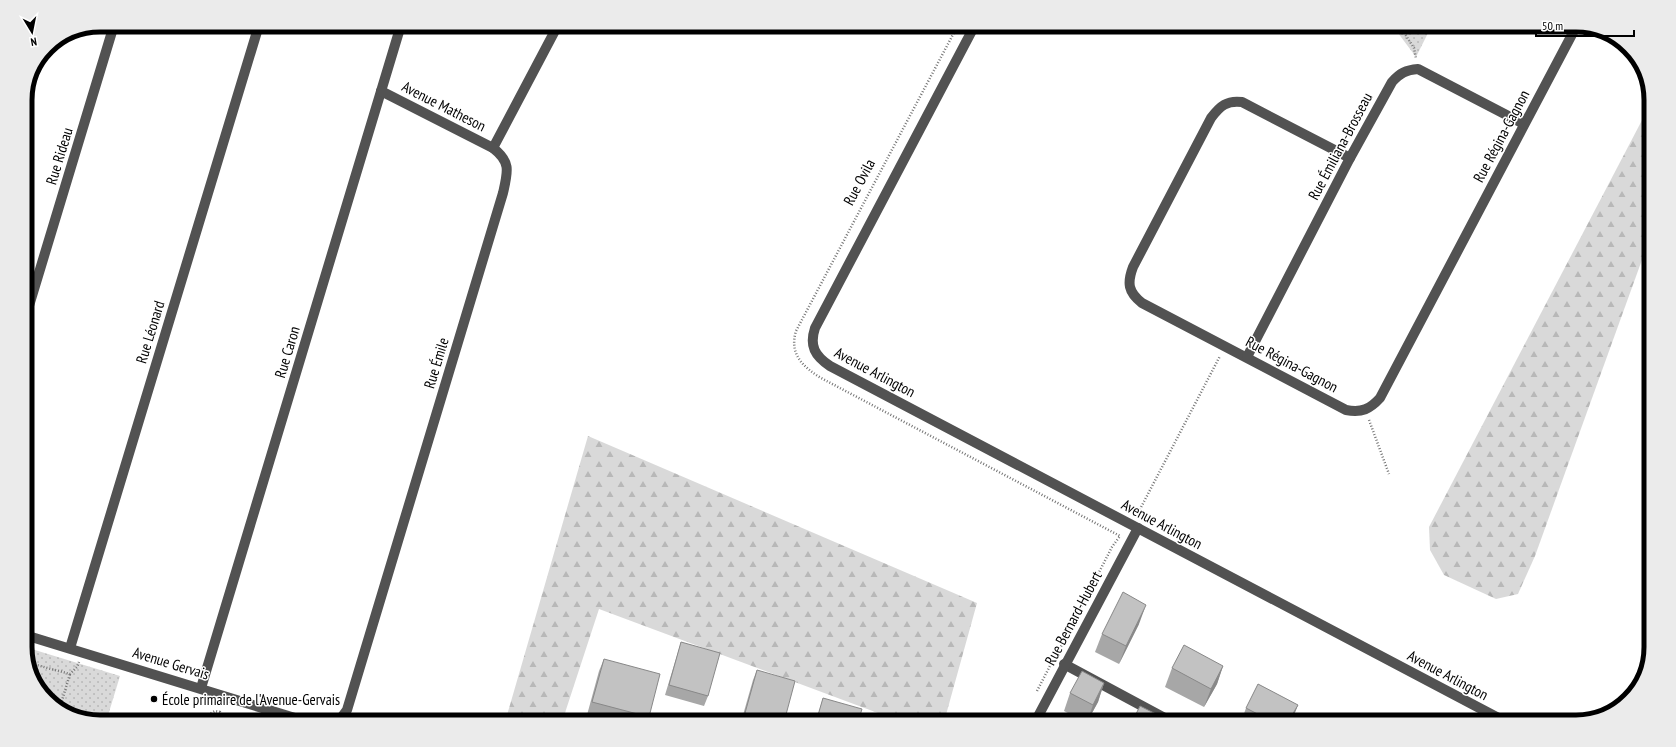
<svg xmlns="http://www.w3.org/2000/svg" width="1676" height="747" font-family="'PT Sans Narrow',sans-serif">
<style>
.forest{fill:url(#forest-firs)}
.park{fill:url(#park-dots)}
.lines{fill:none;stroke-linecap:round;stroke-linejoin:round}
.path{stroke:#747474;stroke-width:2.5;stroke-dasharray:1 2;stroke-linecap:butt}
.minor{stroke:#525252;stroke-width:10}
.wall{fill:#a7a7a7}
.shaded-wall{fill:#888}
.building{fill:#c2c2c2;stroke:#888}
.poi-dot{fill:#000;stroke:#fff;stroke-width:1.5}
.labels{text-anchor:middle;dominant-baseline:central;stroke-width:3;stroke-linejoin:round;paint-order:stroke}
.street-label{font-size:15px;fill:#000;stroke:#fff}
.poi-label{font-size:15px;fill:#000;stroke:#fff;text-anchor:start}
.rim{fill:none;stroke:#000;stroke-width:5}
</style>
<defs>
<pattern id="forest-firs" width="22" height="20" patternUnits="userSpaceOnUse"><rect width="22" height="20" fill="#d9d9d9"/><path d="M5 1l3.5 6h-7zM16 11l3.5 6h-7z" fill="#b8b8b8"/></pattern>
<pattern id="park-dots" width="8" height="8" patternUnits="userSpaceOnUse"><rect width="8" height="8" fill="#d9d9d9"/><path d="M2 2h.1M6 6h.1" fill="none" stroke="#b8b8b8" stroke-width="1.8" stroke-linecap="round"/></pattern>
</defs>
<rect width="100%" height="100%" fill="#fff"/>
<g class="forest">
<path d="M1651,103v120l-8,34 -108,299 -17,38 -22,5 -52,-24 -14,-25 -1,-23z"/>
<path d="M588,436l389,167 -33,119h-42l-303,-113 -37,113h-57z"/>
</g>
<g class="park">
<path d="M1392,25h40l-16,32z"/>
<path d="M25,647l95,29 -14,46 -35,-6 -31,-24 -15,-40z"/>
</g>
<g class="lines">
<g class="path">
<path d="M958,25l-162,306c-7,23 7,36 25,47l299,158 -8,11 -56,109"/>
<path d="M1399,25l15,23 2,11"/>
<path d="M1369,420l20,54"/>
<path d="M1137,515l83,-159"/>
<path d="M29,663l41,11 7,-7 2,-5"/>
<path d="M1037,691l15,-29"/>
<path d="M60,707l10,-33"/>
<path d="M131,720l6,2"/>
<path d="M195,722l20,-11 5,1 -3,10"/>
<path d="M1021,722l3,-7"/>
</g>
<g class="minor">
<path d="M975,25l-160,303c-6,18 0,28 15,38l676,356"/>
<path d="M493,148l65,-123"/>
<path d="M1350,158l-108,-56c-15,-2 -22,4 -31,16l-78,149c-6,16 -5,25 9,36l204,107c16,3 24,-1 34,-12l197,-373"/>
<path d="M25,319l89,-294"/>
<path d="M1247,357l103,-199 42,-76c8,-9 14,-12 26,-13l106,55"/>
<path d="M25,635l283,87"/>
<path d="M70,648l189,-623"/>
<path d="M1064,664l108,58"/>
<path d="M201,688l200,-663"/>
<path d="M338,722l9,-12 156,-517c5,-22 8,-31 -10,-45l-112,-57"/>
<path d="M1035,722l103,-194"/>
</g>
</g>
<g class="wall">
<path d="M1139,624l-20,40 -24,-12 7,-18z"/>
<path d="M681,642l27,54 -4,10 -39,-11 13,-43z"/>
<path d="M604,659l45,58 -2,5h-32l-28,-7 12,-44z"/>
<path d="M1223,666l-6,18 -13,23 -39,-20 7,-19z"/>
<path d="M757,670l27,52h-43l12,-42z"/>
<path d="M1104,683l-6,19 -11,20h-2l-21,-11 6,-18z"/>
<path d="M823,698l35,24h-42z"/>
<path d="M1298,705l-7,17h-50l5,-14z"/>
</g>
<g class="shaded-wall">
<path d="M1146,605l-7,19 -20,40 7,-18z"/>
<path d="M1223,666l-6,18 -13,23 7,-18z"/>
<path d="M1104,683l-6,19 -11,20 6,-17z"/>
<path d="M1298,705l-7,17h-3z"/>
</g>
<g class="building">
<path d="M1123,592l23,13 -20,41 -24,-12z"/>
<path d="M681,642l39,11 -12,43 -39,-11z"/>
<path d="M1184,645l39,21 -12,23 -39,-21z"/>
<path d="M604,659l56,15 -11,43 -57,-15z"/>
<path d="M757,670l38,11 -11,41h-9l-30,-9z"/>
<path d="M1082,671l22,12 -11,22 -23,-12z"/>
<path d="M1258,684l40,21 -10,17h-15l-27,-14z"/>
<path d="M823,698l39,11 -4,13h-42z"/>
<path d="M1140,706l26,13 -2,3h-32z"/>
<path d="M1335,717l9,5h-11z"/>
</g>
<circle class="poi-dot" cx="154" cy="699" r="4"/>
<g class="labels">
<g class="street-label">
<text transform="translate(444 106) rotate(27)">Avenue Matheson</text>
<text transform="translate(1501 136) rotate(-62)">Rue Régina-Gagnon</text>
<text transform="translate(1340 146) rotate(-62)">Rue Émiliana-Brosseau</text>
<text transform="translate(59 156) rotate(-73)">Rue Rideau</text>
<text transform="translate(859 182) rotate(-62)">Rue Ovila</text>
<text transform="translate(150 332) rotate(-73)">Rue Léonard</text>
<text transform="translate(287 352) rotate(-73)">Rue Caron</text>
<text transform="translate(436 363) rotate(-73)">Rue Émile</text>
<text transform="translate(1292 364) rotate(28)">Rue Régina-Gagnon</text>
<text transform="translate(875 372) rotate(28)">Avenue Arlington</text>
<text transform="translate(1162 524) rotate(28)">Avenue Arlington</text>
<text transform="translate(1073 618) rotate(-62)">Rue Bernard-Hubert</text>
<text transform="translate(171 663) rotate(17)">Avenue Gervais</text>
<text transform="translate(1448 675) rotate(28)">Avenue Arlington</text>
</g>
<g class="poi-label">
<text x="162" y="699">École primaire de l'Avenue-Gervais</text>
</g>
</g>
<path d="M0 0H1676V747H0ZM100 32H1576A68 68 0 0 1 1644 100V647A68 68 0 0 1 1576 715H100A68 68 0 0 1 32 647V100A68 68 0 0 1 100 32Z" fill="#ebebeb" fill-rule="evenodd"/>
<path class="rim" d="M100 32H1576A68 68 0 0 1 1644 100V647A68 68 0 0 1 1576 715H100A68 68 0 0 1 32 647V100A68 68 0 0 1 100 32Z"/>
<g transform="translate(32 32) rotate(170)" stroke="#ffffff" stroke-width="3" paint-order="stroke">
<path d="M0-3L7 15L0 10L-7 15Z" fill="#000000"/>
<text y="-6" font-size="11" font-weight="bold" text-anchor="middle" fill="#000000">N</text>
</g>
<path d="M1536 30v6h98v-6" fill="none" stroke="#000000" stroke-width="2"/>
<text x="1542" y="30" font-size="12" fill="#000000" stroke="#ffffff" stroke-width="3" paint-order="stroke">50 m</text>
</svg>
